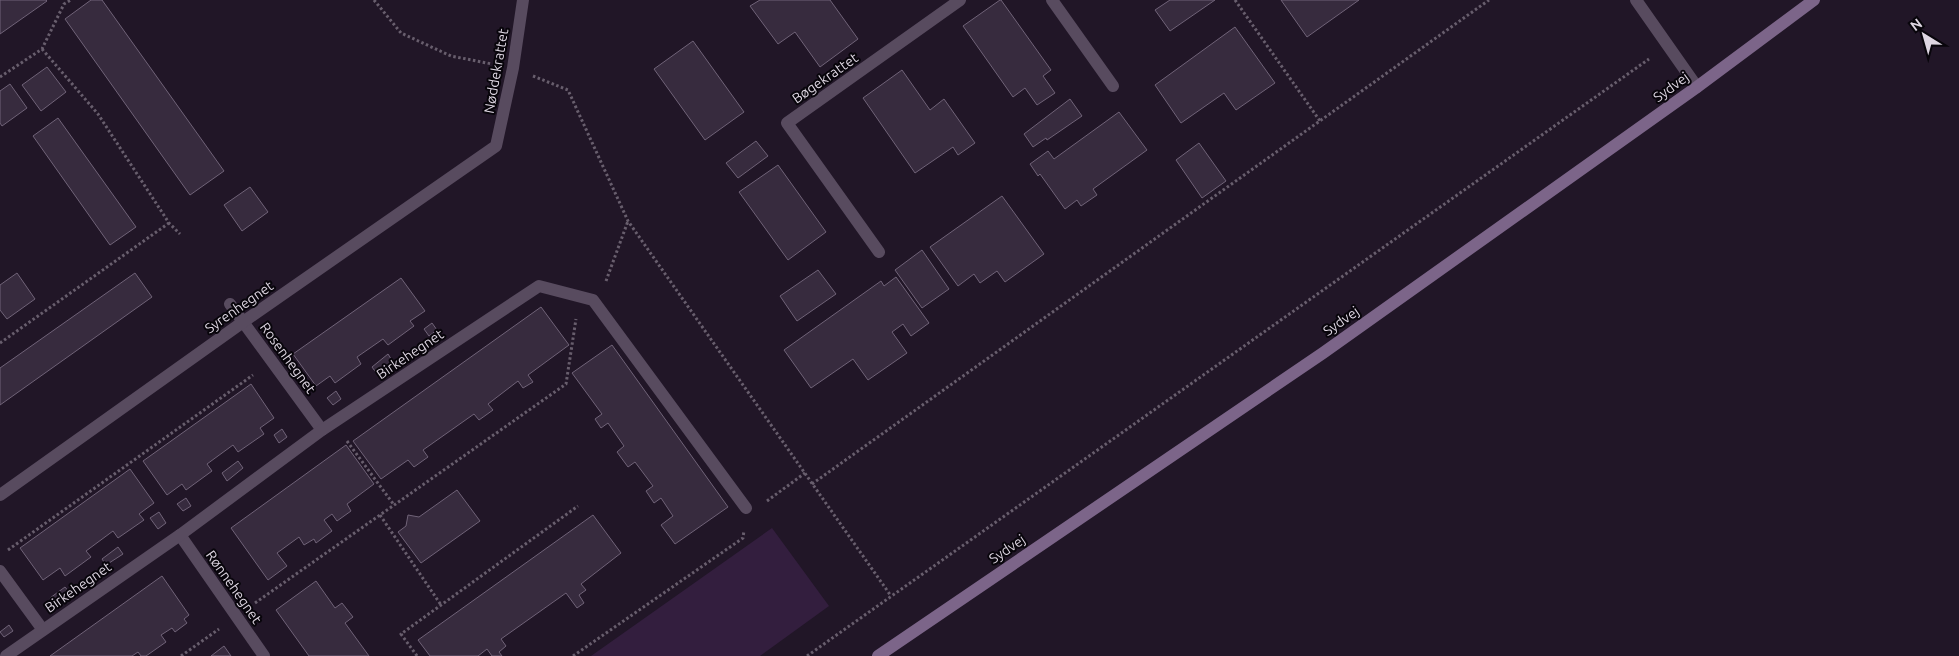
<svg xmlns="http://www.w3.org/2000/svg" width="1959" height="656" font-family="Ubuntu,sans-serif">
<style>
.green{fill:#331e3e}
.building{fill:#372b3e;stroke:#706378}
.lines{fill:none;stroke-linecap:round;stroke-linejoin:round}
.path{stroke:#685e6d;stroke-width:3;stroke-dasharray:2.5 2.5;stroke-linecap:butt}
.minor{stroke:#584b5f;stroke-width:12}
.secondary{stroke:#7c6589;stroke-width:12}
.labels{text-anchor:middle;dominant-baseline:central;stroke-width:4;stroke-linejoin:round;paint-order:stroke}
.street-label{font-size:14px;fill:#ded6e2;stroke:#08050b}
</style>
<rect width="100%" height="100%" fill="#211627"/>
<path class="green" d="M772,528l57,78 -69,50h-169z"/>
<g class="building">
<path d="M0,0h46l1,1 -47,33z"/>
<path d="M91,0h11l122,171 -34,24 -125,-176z"/>
<path d="M760,0h70l28,39 -38,28 -25,-35 -17,12 -28,-38z"/>
<path d="M1000,0h1l50,70 -8,6 12,17 -18,12 -12,-17 -12,9 -50,-71z"/>
<path d="M1170,0h45l-45,31 -15,-21z"/>
<path d="M1281,0h78l-52,37z"/>
<path d="M1235,27l40,56 -39,27 -12,-17 -43,30 -26,-38z"/>
<path d="M693,41l51,71 -39,28 -51,-71z"/>
<path d="M47,67l19,25 -25,19 -19,-26z"/>
<path d="M902,70l28,40 14,-11 31,44 -17,12 -5,-8 -38,26 -52,-75z"/>
<path d="M10,84l17,24 -25,18 -2,-3v-32z"/>
<path d="M1070,99l12,17 -35,24 -1,-2 -13,9 -9,-13z"/>
<path d="M1119,112l28,38 -54,39 4,6 -16,11 -4,-6 -12,9 -25,-35 -2,2 -8,-12 18,-13 6,8z"/>
<path d="M58,118l78,109 -26,18 -77,-109z"/>
<path d="M756,141l12,15 -30,22 -12,-15z"/>
<path d="M1199,143l27,38 -24,17 -26,-38z"/>
<path d="M778,165l48,67 -38,28 -49,-68z"/>
<path d="M250,187l18,25 -26,19 -18,-26z"/>
<path d="M1002,196l42,58 -39,28 -8,-11 -17,12 -6,-9 -16,12 -28,-39z"/>
<path d="M922,250l27,39 -27,19 -27,-38z"/>
<path d="M818,270l18,24 -39,27 -17,-25z"/>
<path d="M17,273l18,26 -28,20 -7,-9v-25z"/>
<path d="M135,273l17,24 -152,108v-37z"/>
<path d="M896,277l33,46 -18,13 -8,-12 -11,8 15,21 -39,27 -15,-21 -42,29 -27,-38 97,-69 3,5z"/>
<path d="M401,278l24,33 -15,10 4,5 -26,19 -5,-6 -26,18 4,7 -26,19 -5,-7 -14,10 -23,-32z"/>
<path d="M541,307l28,38 -41,30 5,7 -10,6 -5,-7 -30,23 5,6 -14,10 -5,-6 -51,36 5,7 -14,10 -6,-7 -27,19 -28,-38z"/>
<path d="M432,323l5,7 -8,6 -5,-7z"/>
<path d="M612,345l116,162 -53,37 -14,-19 12,-9 -12,-18 -7,5 -8,-12 7,-5 -18,-24 -7,5 -11,-15 7,-6 -16,-23 -7,5 -6,-9 7,-5 -30,-41z"/>
<path d="M388,354l5,8 -16,12 -5,-7z"/>
<path d="M251,384l23,34 -14,10 4,6 -26,18 -5,-7 -26,19 5,7 -26,19 -4,-6 -15,11 -24,-34z"/>
<path d="M336,391l5,8 -8,6 -6,-7z"/>
<path d="M282,429l5,8 -8,6 -5,-8z"/>
<path d="M346,445l28,39 -27,20 4,7 -14,10 -5,-7 -8,6 8,11 -16,12 -2,-4 -10,6 -5,-8 -22,16 10,13 -19,14 -37,-52z"/>
<path d="M238,461l5,7 -16,13 -5,-8z"/>
<path d="M130,469l24,34 -15,11 5,6 -26,18 -5,-7 -27,20 5,6 -26,19 -5,-8 -17,12 -23,-32z"/>
<path d="M457,490l23,31 -59,42 -23,-31 8,-6 2,-11 11,2z"/>
<path d="M186,498l5,8 -8,5 -6,-7z"/>
<path d="M159,512l7,11 -8,6 -8,-11z"/>
<path d="M593,515l28,38 -40,31 5,6 -7,5 5,8 -7,5 -11,-15 -65,46 5,7 -7,6 3,4h-10l-5,-7 -9,7h-48l-12,-16z"/>
<path d="M118,547l5,7 -17,11 -4,-6z"/>
<path d="M162,576l27,39 -5,4 3,4 -12,9 -3,-4 -11,7 5,7 -20,14h-5l-3,-4 -6,4h-82z"/>
<path d="M316,581l19,27 7,-5 11,14 -8,6 24,33h-60l-33,-46z"/>
<path d="M65,587l5,6 -16,11 -4,-6z"/>
<path d="M9,625l4,6 -9,6 -4,-5z"/>
<path d="M224,646l7,10h-20z"/>
</g>
<g class="lines">
<g class="path">
<path d="M374,0l27,33 50,23 41,8"/>
<path d="M1235,0l85,121"/>
<path d="M42,49l56,65 71,109 11,11"/>
<path d="M533,76l35,14 60,131 263,375"/>
<path d="M0,77l42,-28 22,-45 7,-4"/>
<path d="M606,281l22,-60"/>
<path d="M0,343l169,-120"/>
<path d="M347,441l47,64"/>
<path d="M812,484l677,-484"/>
<path d="M767,501l38,-28"/>
<path d="M380,515l61,90"/>
<path d="M8,550l245,-175"/>
<path d="M255,603l311,-219 10,-65"/>
<path d="M181,656l38,-27"/>
<path d="M417,656l-16,-22 177,-128"/>
<path d="M573,656l170,-118 1,-8"/>
<path d="M807,656l842,-597"/>
</g>
<g class="minor">
<path d="M1052,0l61,86"/>
<path d="M1636,0l61,87"/>
<path d="M879,252l-92,-129 173,-123"/>
<path d="M230,304l92,126"/>
<path d="M0,495l243,-173 253,-176 17,-78 10,-68"/>
<path d="M180,535l84,121"/>
<path d="M0,571l43,59"/>
<path d="M6,656l174,-121 142,-105 217,-144 54,14 153,208"/>
</g>
<path class="secondary" d="M878,656l445,-303 374,-266 117,-87"/>
</g>
<g class="labels">
<g class="street-label">
<text transform="translate(496 71) rotate(-80)">Nøddekrattet</text>
<text transform="translate(825 78) rotate(-35)">Bøgekrattet</text>
<text transform="translate(1671 87) rotate(-36)">Sydvej</text>
<text transform="translate(239 307) rotate(-35)">Syrenhegnet</text>
<text transform="translate(1341 321) rotate(-35)">Sydvej</text>
<text transform="translate(410 354) rotate(-34)">Birkehegnet</text>
<text transform="translate(288 358) rotate(54)">Rosenhegnet</text>
<text transform="translate(1007 549) rotate(-34)">Sydvej</text>
<text transform="translate(78 587) rotate(-35)">Birkehegnet</text>
<text transform="translate(234 587) rotate(55)">Rønnehegnet</text>
</g>
</g>
<g transform="translate(1924 35) rotate(323)" stroke="#08050b" stroke-width="4" paint-order="stroke">
<path d="M0-4L9 19L0 12L-9 19Z" fill="#ded6e2"/>
<text y="-8" font-size="14" font-weight="bold" text-anchor="middle" fill="#ded6e2">N</text>
</g>
</svg>
